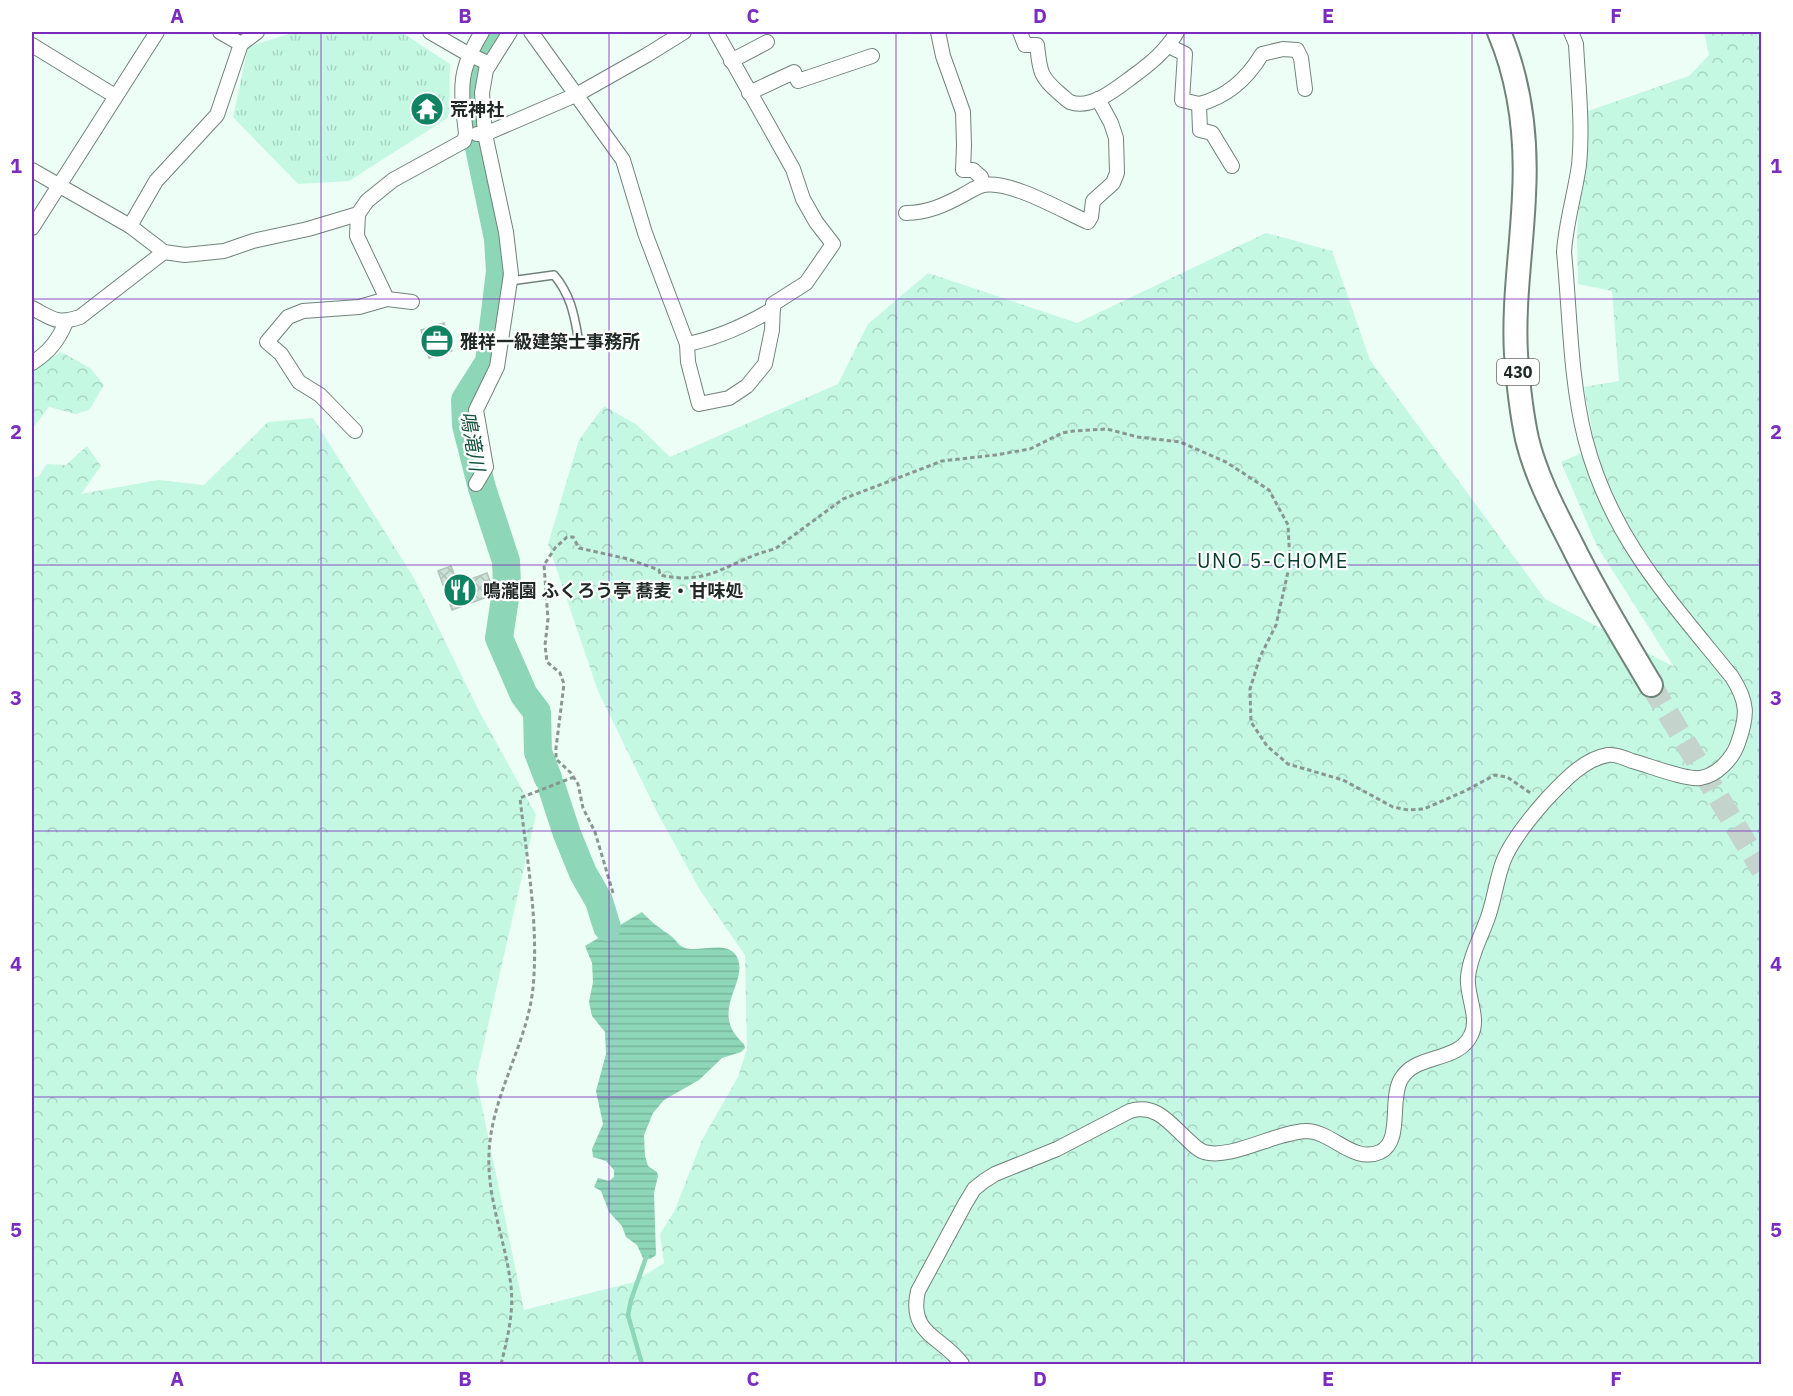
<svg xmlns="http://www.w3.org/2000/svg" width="1793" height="1396" font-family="'IBM Plex Sans','Noto Sans JP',sans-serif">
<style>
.forest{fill:url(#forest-crowns)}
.park{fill:url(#park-tufts)}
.water{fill:url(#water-rules)}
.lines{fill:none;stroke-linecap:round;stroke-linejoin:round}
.stream{stroke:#8dd6b8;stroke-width:4.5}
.river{stroke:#8dd6b8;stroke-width:28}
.building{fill:url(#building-cross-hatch);stroke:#b1c5bc;stroke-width:1.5}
.trunk-tunnel{stroke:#c4d3cc;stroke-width:22;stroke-dasharray:22 11;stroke-linecap:butt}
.service-casing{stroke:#70837b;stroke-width:10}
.minor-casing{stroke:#70837b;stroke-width:16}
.trunk-casing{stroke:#70837b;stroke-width:26}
.path{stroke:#8a9791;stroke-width:3;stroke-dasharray:4.5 3;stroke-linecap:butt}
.service{stroke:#fff;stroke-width:7}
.minor{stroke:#fff;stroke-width:14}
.trunk{stroke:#fff;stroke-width:22}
.grid{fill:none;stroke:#7b2cbf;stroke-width:1.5;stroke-opacity:0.55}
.labels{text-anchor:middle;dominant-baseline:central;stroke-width:4.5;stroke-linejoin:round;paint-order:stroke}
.shield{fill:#fff;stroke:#646967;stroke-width:1.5}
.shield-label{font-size:16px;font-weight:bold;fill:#212926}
.poi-label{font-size:18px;font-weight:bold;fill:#212926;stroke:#fff;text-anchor:start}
.water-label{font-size:20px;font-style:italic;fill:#16513e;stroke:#fff}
.neighbourhood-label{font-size:20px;letter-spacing:1.5px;fill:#063a2a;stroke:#fff}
.neatline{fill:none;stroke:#7b2cbf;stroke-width:2}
.grid-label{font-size:20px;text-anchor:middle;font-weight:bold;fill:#7b2cbf}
</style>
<defs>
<pattern id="forest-crowns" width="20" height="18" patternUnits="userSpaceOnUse" patternTransform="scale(1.5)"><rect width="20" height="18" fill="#c4f8e2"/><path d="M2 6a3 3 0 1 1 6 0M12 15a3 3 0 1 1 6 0" fill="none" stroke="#a8d5c2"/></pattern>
<pattern id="park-tufts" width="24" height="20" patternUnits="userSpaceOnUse" patternTransform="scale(1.5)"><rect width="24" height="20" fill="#c4f8e2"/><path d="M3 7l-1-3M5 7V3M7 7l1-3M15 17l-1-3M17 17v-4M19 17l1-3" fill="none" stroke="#a8d5c2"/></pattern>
<pattern id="water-rules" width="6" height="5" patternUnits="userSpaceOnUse" patternTransform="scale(1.5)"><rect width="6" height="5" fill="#8dd6b8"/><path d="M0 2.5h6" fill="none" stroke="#79b89e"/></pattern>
<pattern id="building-cross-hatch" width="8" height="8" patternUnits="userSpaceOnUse" patternTransform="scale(1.5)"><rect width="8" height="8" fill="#cce1d7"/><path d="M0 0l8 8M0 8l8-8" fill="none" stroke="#afc1b8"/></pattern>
</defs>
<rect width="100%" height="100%" fill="#edfef6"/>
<g class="forest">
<path d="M1704,32h57v1332h-1729v-887h6l9,-13 19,1 21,-19 14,20 -20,28 77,-14 46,5 64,-63 45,-4 101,160 65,133 57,104 -60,263 48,232 110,-28 30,-19 -4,-29 15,-24 27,-70 36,-63 9,-28 -2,-94 -45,-65 -42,-76 -60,-123 -50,-147 31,-104 25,-34 33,19 33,32 168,-73 30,-60 60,-51 149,50 189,-90 66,18 38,109 175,239 129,68 -77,-121 -36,-84 34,-15 -11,-60 35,-6 -7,-90 -34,-7 -1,-52 11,-121 101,-35 20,-21z"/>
<path d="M61,352l29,16 14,17 -15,25 -13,4 -27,-7 -17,22v-59z"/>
</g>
<path class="park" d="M295,32h106l49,32 -1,53 -100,64 -51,3 -65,-67 15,-70z"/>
<path class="water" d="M642,912c11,12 17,15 29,24 5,4 8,10 14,12 14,4 40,-7 50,6 19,25 -30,56 9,90l1,4 -4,4 -19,6 -23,22 -35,20 -11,13 -9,22 1,21 3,10 9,6 1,4 -4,17 2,62 -6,4 -7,-1 -6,-13 -11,-8 -4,-11 -13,-14 -8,-21 -7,-4 4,-9 11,3 5,-4v-7l-8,-9 -13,-4 -1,-8 11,-25 -7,-33 10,-37 -1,-22 -13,-16 -3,-14 4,-20 -1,-19 -7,-17z"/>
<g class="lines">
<path class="stream" d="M642,1364l-14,-49 3,-15 17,-48"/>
<g class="river">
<path d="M499,32l-20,37 -4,25 3,49 20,96 2,32 -11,91 -24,38 1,25 16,63 24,73 1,24 -8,53 25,57 13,17 1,40 10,26"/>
<path d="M552,788l15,46 16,39 16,28 8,26"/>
</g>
</g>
<g class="building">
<path d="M444,323l8,28 -23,7 -8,-28z"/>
<path d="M451,566l7,18 29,-11 8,21 -43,16 -14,-39z"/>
</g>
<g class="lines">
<path class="trunk-tunnel" d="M1651,685l111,185"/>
<defs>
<path id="service" d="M510,281l44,-6c16,19 20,38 24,62"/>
<g id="minor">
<path d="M220,32l21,12"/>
<path d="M430,32l38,22 22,10"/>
<path d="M531,32l92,128 22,73 42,111 1,18 11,42 30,-6 18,-12 18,-22 7,-34 1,-26 33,-21 27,-39 -17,-22 -13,-23 -10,-30 -77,-137"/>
<path d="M938,32l5,24 20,56 1,33 -1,25h10l8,7 2,8"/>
<path d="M1020,32l5,13h12c3,25 2,31 22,48 3,2 7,7 11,9 21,8 46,-13 62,-25 18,-13 34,-26 45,-45"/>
<path d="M32,45l83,51"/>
<path d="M1169,46l16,8 -3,46 17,4 1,26 12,3 20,33"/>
<path d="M731,61l36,-19"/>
<path d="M749,93l45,-21 4,9 74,-25"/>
<path d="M1199,104c28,-7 48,-25 63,-50l21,-5 14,1 4,8 4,31"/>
<path d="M477,134h8l93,-40 69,-39 37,-23"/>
<path d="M32,170l98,56 34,26 21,3 39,-4 29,-10 55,-12 50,-15 9,-13 26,-21 71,-39 2,-7c-5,-46 -9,-61 16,-102"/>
<path d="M906,213c21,0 39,-8 57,-18 6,-3 14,-9 21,-10 26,-5 79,26 104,37l3,-5 2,-16 20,-18 4,-10 -1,-35 -5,-15 -13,-24"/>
<path d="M358,214l-1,22 30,63"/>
<path d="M130,226l26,-45 61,-66 24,-71 16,-12"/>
<path d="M32,228l125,-196"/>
<path d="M32,308c20,10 24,17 48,9l84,-65"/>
<path d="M687,344c31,-6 59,-19 86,-35"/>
<path d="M32,363c17,-11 26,-22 34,-41"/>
<path d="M355,431l-35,-36 -21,-13 -18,-28 -14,-12 21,-25 15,-6 56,-4 28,-8 25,3"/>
<path d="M476,484l10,-17 -10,-57 21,-43 14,-93 -5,-42 -21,-98 -3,-41 4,-23 24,-38"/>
<path d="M962,1364c-20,-28 -54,-29 -44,-73l47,-87 9,-15 10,-8 11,-7 62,-25 73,-38c27,-8 40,13 58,29 5,5 10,10 16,12 27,8 72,-20 102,-21 26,0 47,33 74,21 23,-11 9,-52 21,-73 15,-26 57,-16 70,-44 9,-17 -5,-40 -3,-58 2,-20 12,-38 19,-57 7,-18 9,-39 16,-58 7,-19 28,-45 42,-61 17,-18 38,-42 63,-46 8,-1 17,3 24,6 16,4 53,19 68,17 17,-2 33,-20 38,-35 10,-28 10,-41 -6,-66 -62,-77 -122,-140 -147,-239 -15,-60 -15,-125 -21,-186 2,-30 11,-58 15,-87 4,-40 -1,-82 -3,-121l-5,-12"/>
</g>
<path id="trunk" d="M1499,32c22,52 28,107 25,163 -2,53 -11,106 -8,159 2,28 5,57 11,85 9,37 27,71 44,104 24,49 52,95 80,142"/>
</defs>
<use href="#service" class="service-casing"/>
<use href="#minor" class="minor-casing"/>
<use href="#trunk" class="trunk-casing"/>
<g class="path">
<path d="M613,893l-18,-61 -12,-24 -5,-24 -7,-11 -15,-14v-11l8,-64 -4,-11 -13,-11 -2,-17 3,-26 -4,-54 11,-17 12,-11h6l6,11 49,11 31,11 1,5c52,12 70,-16 115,-26l68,-50 99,-38 53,-6 35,-6 32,-16 11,-2 34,-2 31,8 42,5 46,20 43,28 19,35 2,38 -14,62 -16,32 -10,32 1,33 16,24 21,18 55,16 50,27 15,3 16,-1 41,-18 30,-16 12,2 25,17"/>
<path d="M501,1364c7,-27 14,-56 9,-85 -6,-42 -23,-82 -21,-125 2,-58 38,-109 44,-166 6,-63 -6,-128 -13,-190l54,-21"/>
</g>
<use href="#service" class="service"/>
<use href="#minor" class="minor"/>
<use href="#trunk" class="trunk"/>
</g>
<path class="grid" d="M321,32v1332M609,32v1332M896,32v1332M1184,32v1332M1472,32v1332M32,299h1730M32,565h1730M32,831h1730M32,1097h1730"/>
<defs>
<symbol id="temple-disc" viewBox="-11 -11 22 22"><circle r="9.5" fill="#108362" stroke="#fff"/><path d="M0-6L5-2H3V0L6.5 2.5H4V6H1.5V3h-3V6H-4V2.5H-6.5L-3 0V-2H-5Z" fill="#fff"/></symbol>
<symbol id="office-disc" viewBox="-11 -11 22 22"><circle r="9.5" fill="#108362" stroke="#fff"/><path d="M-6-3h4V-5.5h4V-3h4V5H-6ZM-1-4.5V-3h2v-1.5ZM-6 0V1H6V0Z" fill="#fff"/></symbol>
<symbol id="restaurant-disc" viewBox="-11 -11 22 22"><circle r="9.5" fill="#108362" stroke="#fff"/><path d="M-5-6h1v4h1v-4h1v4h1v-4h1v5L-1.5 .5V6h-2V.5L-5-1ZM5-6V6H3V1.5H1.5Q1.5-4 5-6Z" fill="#fff"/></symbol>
</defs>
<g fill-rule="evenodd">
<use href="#temple-disc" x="408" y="90" width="38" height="38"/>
<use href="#office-disc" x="418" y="322" width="38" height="38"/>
<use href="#restaurant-disc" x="441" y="571" width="38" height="38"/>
</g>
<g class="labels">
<rect class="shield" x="1497" y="359" width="42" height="26" rx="4.5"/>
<g class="shield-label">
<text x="1518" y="372">430</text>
</g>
<g class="poi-label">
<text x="450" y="109">荒神社</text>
<text x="460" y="341">雅祥一級建築士事務所</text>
<text x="483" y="590">鳴瀧園 ふくろう亭 蕎麦・甘味処</text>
</g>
<g class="water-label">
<text transform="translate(473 441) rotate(80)">鳴滝川</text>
</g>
<g class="neighbourhood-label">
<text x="1273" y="560">UNO 5-CHOME</text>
</g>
</g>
<rect width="1793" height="1396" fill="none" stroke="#ffffff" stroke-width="66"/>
<rect x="33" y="33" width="1727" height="1330" class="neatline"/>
<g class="grid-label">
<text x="177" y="23">A</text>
<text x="465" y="23">B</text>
<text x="753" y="23">C</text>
<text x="1040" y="23">D</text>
<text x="1328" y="23">E</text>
<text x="1616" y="23">F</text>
<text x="16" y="173">1</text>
<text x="1776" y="173">1</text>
<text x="16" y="439">2</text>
<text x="1776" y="439">2</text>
<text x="16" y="705">3</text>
<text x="1776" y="705">3</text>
<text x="16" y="971">4</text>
<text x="1776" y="971">4</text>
<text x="16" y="1237">5</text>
<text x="1776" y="1237">5</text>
<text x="177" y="1386">A</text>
<text x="465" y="1386">B</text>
<text x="753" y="1386">C</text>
<text x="1040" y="1386">D</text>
<text x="1328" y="1386">E</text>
<text x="1616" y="1386">F</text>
</g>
</svg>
